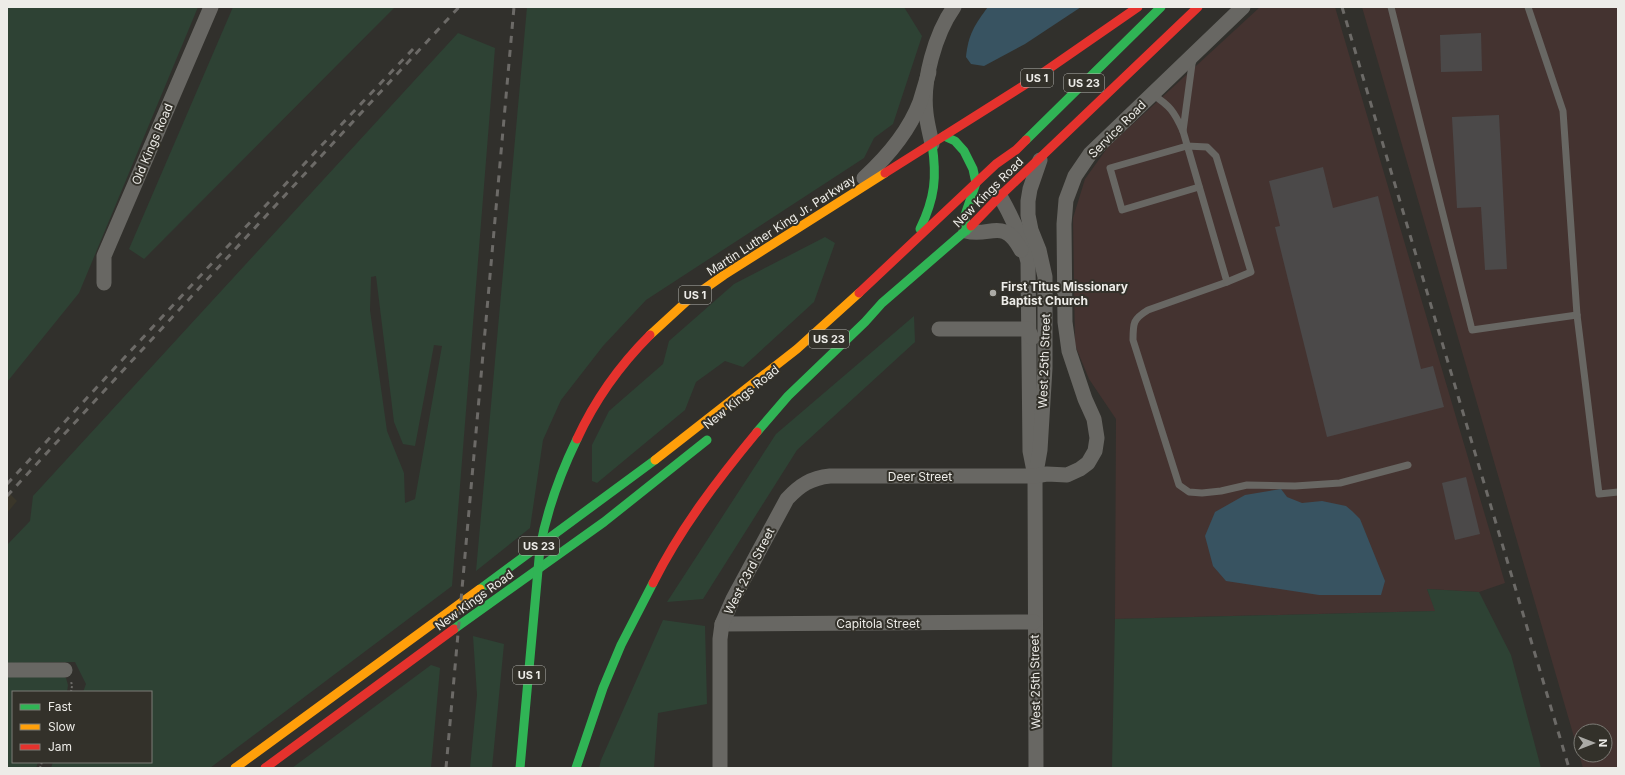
<svg xmlns="http://www.w3.org/2000/svg" width="1625" height="775" font-family="Inter,sans-serif">
<style>
.industrial{fill:#443330;fill-rule:evenodd}
.built{fill:#3a362a}
.green{fill:#2e4234;fill-rule:evenodd}
.water{fill:#385361}
.building{fill:#4b4949}
.lines{fill:none;stroke-linecap:round;stroke-linejoin:round}
.path{stroke:#6e6c69;stroke-width:2;stroke-dasharray:2 2;stroke-linecap:butt}
.lane{stroke:#686763;stroke-width:7}
.street{stroke:#686763;stroke-width:15}
.fast{stroke:#30b455;stroke-width:9}
.slow{stroke:#ff9f0a;stroke-width:9}
.jam{stroke:#e5322d;stroke-width:9}
.rail{stroke:#6c6a67;stroke-width:3;stroke-dasharray:7 7;stroke-linecap:butt}
.poi-dot{fill:#abaaa6;stroke:#33312a;stroke-width:1.5}
.labels{text-anchor:middle;dominant-baseline:central;stroke-width:4;stroke-linejoin:round;paint-order:stroke}
.shield{fill:#33312a;stroke:#b5b4af;stroke-width:1}
.shield-label{font-size:11px;font-weight:bold;fill:#edece8}
.street-label{font-size:12px;fill:#edece8;stroke:#33312a}
.poi-label{font-size:12px;font-weight:bold;fill:#edece8;stroke:#33312a;text-anchor:start}
</style>
<rect width="100%" height="100%" fill="#31302c"/>
<g class="industrial">
<path d="M1260,7h75l170,576 -26,9 -52,-3 9,22 -321,8 1,-200 -27,-40 -14,-34 -2,-127 12,-39 23,-32z"/>
<path d="M1362,7h256v761h-35zM1581,731h24v24h-24z"/>
</g>
<path class="built" d="M7,491l10,10 -10,12z"/>
<g class="green">
<path d="M7,7h191l-119,286 -72,89z"/>
<path d="M233,7h162l-251,252 -15,-10z"/>
<path d="M527,7h377l18,29 -29,88 -19,14 -10,20 -218,142 -43,46 -42,54 -18,40 -13,88 -54,43z"/>
<path d="M458,33l37,15 -43,538 -242,182h-159l2,-6h98v-70h-68l3,-8 -11,-22 -68,1v-118l23,-24 3,-25zM376,276l18,146 9,22 12,2 19,-101 8,1 -27,153 -10,4 -1,-30 -17,-42 -17,-121 1,-33z"/>
<path d="M825,237l10,6 -21,59 -71,65 -18,-6 -29,21 -11,28 -88,73 -5,-2v-36l17,-34 54,-47 6,-23 65,-57z"/>
<path d="M914,316l1,26 -118,108 -94,149 -36,3 109,-168z"/>
<path d="M1427,589l52,3 32,63 30,113h-429l3,-149 320,-8z"/>
<path d="M663,620l42,6 2,78 -49,9 -4,55h-55l2,-8z"/>
<path d="M473,636l31,8 -12,124h-22l7,-73z"/>
<path d="M431,665l9,3 -9,100h-139z"/>
<path d="M55,674l11,4 2,7 -1,7h-54v70h25l-2,6h-29v-93z"/>
</g>
<g class="water">
<path d="M988,7h93l-56,37 -41,22 -13,-2 -5,-7c2,-22 9,-33 22,-50z"/>
<path d="M1281,489l6,8 15,6 20,-2 24,5 6,5 8,8 25,62 -4,14h-62l-93,-14 -13,-15 -8,-30 10,-24 30,-17z"/>
</g>
<g class="building">
<path d="M1481,33l1,38 -41,1 -1,-37z"/>
<path d="M1499,115l8,154 -22,1 -4,-63 -24,1 -5,-91z"/>
<path d="M1323,167l10,41 45,-12 43,173 12,-3 11,41 -117,30 -52,-210 5,-1 -11,-45z"/>
<path d="M1466,477l14,57 -25,6 -13,-57z"/>
</g>
<g class="lines">
<g class="path">
<path d="M71,692l1,-6 -1,-5"/>
<path d="M40,768l2,-6"/>
</g>
<g class="lane">
<path d="M1391,7l81,323 105,-15"/>
<path d="M1528,7l35,104 14,204 22,179 19,-2"/>
<path d="M1152,94c18,12 22,17 31,37l44,151 -79,28c-15,9 -15,13 -15,30l46,145 10,7 13,1 19,-2 26,-6 48,1 45,-3 68,-18"/>
<path d="M1183,131l9,-67 2,-6"/>
<path d="M1199,187l-77,23 -12,-42 77,-22 20,1 9,9 35,116 -24,10"/>
</g>
<g class="street">
<path d="M932,144c-2,-10 -5,-21 -6,-31 -4,-32 9,-79 28,-106"/>
<path d="M864,178c23,-21 45,-47 56,-76 3,-10 6,-20 9,-30"/>
<path d="M1000,196c12,21 22,41 28,66l2,189 5,25 1,292"/>
<path d="M966,231c24,7 37,-15 55,19"/>
<path d="M104,283v-27l107,-249"/>
<path d="M939,329h89l4,9"/>
<path d="M1037,467l3,-17 5,-82v-91l-6,-27 -8,-20 -3,-15v-14l2,-12 10,-29"/>
<path d="M722,624l312,-2"/>
<path d="M7,670h58"/>
<path d="M720,768v-129l2,-15 11,-25 54,-100c13,-14 24,-21 43,-23h205l12,-2 20,1 13,-6 8,-6 7,-12 2,-13 -3,-19 -9,-20 -16,-48 -4,-29 -1,-98 2,-24 9,-24 15,-22 153,-147"/>
</g>
<g class="fast">
<path d="M944,136l11,5 9,10 9,18 3,14 -11,32 1,16"/>
<path d="M1026,140l135,-133"/>
<path d="M920,229c15,-31 17,-52 12,-85"/>
<path d="M757,432l31,-36 77,-74 17,-19 89,-77"/>
<path d="M480,589l175,-129"/>
<path d="M454,629l150,-107 103,-82"/>
<path d="M520,768l20,-220c7,-38 20,-74 37,-109"/>
<path d="M576,768l27,-80 18,-43 32,-62"/>
</g>
<g class="slow">
<path d="M650,335l37,-34 37,-26 161,-102"/>
<path d="M655,460l142,-111 62,-56"/>
<path d="M235,768l245,-179"/>
</g>
<g class="jam">
<path d="M885,173l149,-94 104,-72"/>
<path d="M971,226l29,-30 198,-189"/>
<path d="M859,293l137,-129 20,-14 10,-10"/>
<path d="M577,439c18,-39 43,-74 73,-104"/>
<path d="M653,583c27,-54 65,-104 104,-151"/>
<path d="M265,768l189,-139"/>
</g>
<g class="rail">
<path d="M1342,7l227,761"/>
<path d="M7,484l313,-337 95,-100"/>
<path d="M7,496l452,-489"/>
<path d="M446,768l68,-761"/>
</g>
</g>
<circle class="poi-dot" cx="993" cy="293" r="4"/>
<g class="labels">
<g class="shield">
<rect x="1021" y="69" width="32" height="18" rx="3"/>
<rect x="1064" y="74" width="40" height="18" rx="3"/>
<rect x="679" y="286" width="32" height="18" rx="3"/>
<rect x="809" y="330" width="40" height="18" rx="3"/>
<rect x="519" y="537" width="40" height="18" rx="3"/>
<rect x="513" y="666" width="32" height="18" rx="3"/>
</g>
<g class="shield-label">
<text x="1037" y="78">US 1</text>
<text x="1084" y="83">US 23</text>
<text x="695" y="295">US 1</text>
<text x="829" y="339">US 23</text>
<text x="539" y="546">US 23</text>
<text x="529" y="675">US 1</text>
</g>
<g class="street-label">
<text transform="translate(1117 129) rotate(-45)">Service Road</text>
<text transform="translate(152 144) rotate(-67)">Old Kings Road</text>
<text transform="translate(988 192) rotate(-45)">New Kings Road</text>
<text transform="translate(781 225) rotate(-33)">Martin Luther King Jr. Parkway</text>
<text transform="translate(1044 361) rotate(-88)">West 25th Street</text>
<text transform="translate(741 397) rotate(-39)">New Kings Road</text>
<text x="920" y="476">Deer Street</text>
<text transform="translate(749 571) rotate(-63)">West 23rd Street</text>
<text transform="translate(474 600) rotate(-36)">New Kings Road</text>
<text x="878" y="623">Capitola Street</text>
<text transform="translate(1035 682) rotate(-91)">West 25th Street</text>
</g>
<g class="poi-label">
<text x="1001" y="286">First Titus Missionary<tspan x="1001" dy="14">Baptist Church</tspan></text>
</g>
</g>
<rect width="1625" height="775" fill="none" stroke="#edece8" stroke-width="16"/>
<rect x="12" y="691" width="140" height="72" fill="#33312a" stroke="#7d7c76"/>
<rect x="20" y="704" width="20" height="6" fill="#30b455" stroke="#7d7c76"/>
<text x="48" y="711" font-size="12" fill="#edece8">Fast</text>
<rect x="20" y="724" width="20" height="6" fill="#ff9f0a" stroke="#7d7c76"/>
<text x="48" y="731" font-size="12" fill="#edece8">Slow</text>
<rect x="20" y="744" width="20" height="6" fill="#e5322d" stroke="#7d7c76"/>
<text x="48" y="751" font-size="12" fill="#edece8">Jam</text>
<g transform="translate(1593 743) rotate(90)"><circle r="19" fill="#33312a" stroke="#7d7c76"/>
<path d="M0-3L7 15L0 10L-7 15Z" fill="#abaaa6"/>
<text y="-6" font-size="11" font-weight="bold" text-anchor="middle" fill="#edece8">N</text>
</g>
</svg>
